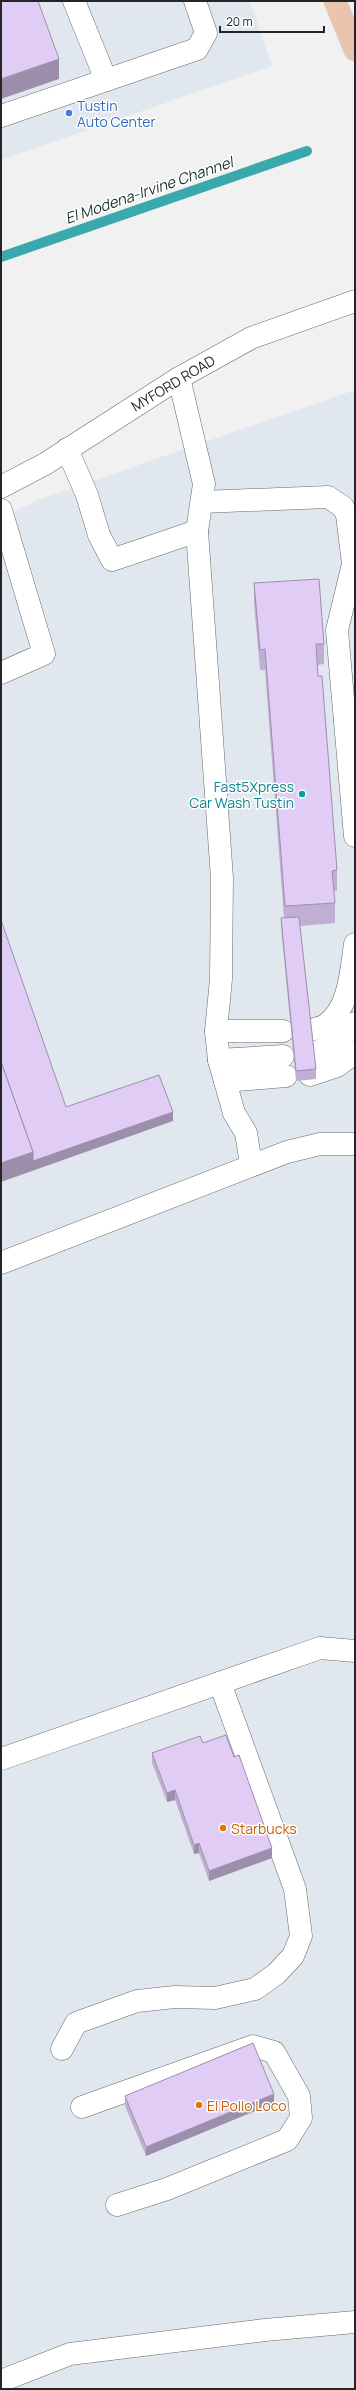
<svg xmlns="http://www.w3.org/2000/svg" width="356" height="2390" font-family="Manrope,sans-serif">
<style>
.built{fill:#e1e7ee}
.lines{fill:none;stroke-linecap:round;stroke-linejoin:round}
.stream{stroke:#39a9ad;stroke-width:10}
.minor-casing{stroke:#68696a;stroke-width:23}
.major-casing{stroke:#cfcfcf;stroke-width:23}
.minor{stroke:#fff;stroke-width:22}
.major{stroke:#eac5ad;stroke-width:22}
.wall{fill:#c1afd3}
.shaded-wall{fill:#9d8fac}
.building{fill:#e0ccf5;stroke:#9d8fac}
.shop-dot{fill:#3f7fe0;stroke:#feffff;stroke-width:1.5}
.culture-dot{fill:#0f9aa8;stroke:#feffff;stroke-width:1.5}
.food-dot{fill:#e8710a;stroke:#feffff;stroke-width:1.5}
.labels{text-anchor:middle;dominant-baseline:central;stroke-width:3;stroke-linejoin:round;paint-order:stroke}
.shop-label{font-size:14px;fill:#366cbe;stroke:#feffff;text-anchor:start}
.street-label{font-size:14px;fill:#242525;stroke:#feffff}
.culture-label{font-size:14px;fill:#0d838f;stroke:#feffff;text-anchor:end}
.food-label{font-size:14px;fill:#c56008;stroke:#feffff;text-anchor:start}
.water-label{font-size:15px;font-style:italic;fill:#1b2f2f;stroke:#feffff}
</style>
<rect width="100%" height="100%" fill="#f1f1f2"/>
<g class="built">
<path d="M1,1h249l22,65 -271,94z"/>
<path d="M355,390v1999h-354v-1870l34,-18z"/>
</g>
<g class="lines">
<path class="stream" d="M1,257l306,-106"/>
<defs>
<g id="minor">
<path d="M74,1l32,79"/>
<path d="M1,116l196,-67 9,-16 -11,-32"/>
<path d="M179,378l25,106 -7,47 25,347 -1,101 -5,52 3,29 6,21 9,32 12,20 5,31"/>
<path d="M67,449l20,46 12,40 13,25 85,-29"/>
<path d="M1,487l44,-23 134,-86 72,-40 104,-37"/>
<path d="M202,502l126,-5 15,10 4,8 6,49 -16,66 18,206"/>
<path d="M1,510l43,144 -43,19"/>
<path d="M216,1031h67"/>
<path d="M307,1031c6,-2 15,-3 20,-7 23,-17 24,-55 28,-80"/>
<path d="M309,1054c20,-6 34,-13 46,-31"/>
<path d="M219,1060l64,-4"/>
<path d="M310,1075l27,-9 18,-13"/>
<path d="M225,1081l61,-5"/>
<path d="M1,1263l286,-111 33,-8h35"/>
<path d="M1,1759l319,-111 35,3"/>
<path d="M62,2049l14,-26 61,-22 38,-4 40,1 40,-9 21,-15 17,-18 8,-20 -6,-47 -75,-206"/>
<path d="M82,2107l171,-61 21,6 25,44 2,22 -14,22 -120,49 -50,16"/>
<path d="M1,2381l69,-27 195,-24 90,-8"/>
</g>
<path id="major" d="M335,1l20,49"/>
</defs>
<use href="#minor" class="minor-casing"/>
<use href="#major" class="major-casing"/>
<use href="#minor" class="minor"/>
<use href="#major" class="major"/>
</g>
<g class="wall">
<path d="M254,583l70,61v20l-7,1 20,205v21h-3l1,12v20l-35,3 16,143v10l-20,2 -15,-154v-9h3l-19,-248h-5l-6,-66z"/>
<path d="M203,1743l31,14 38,101 -63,23 -10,-28 -5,1 -19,-54 -8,2 -15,-39v-10z"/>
<path d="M125,2096l149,7 -128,53 -21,-50z"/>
</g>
<g class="shaded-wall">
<path d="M59,59v20l-58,20v-20z"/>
<path d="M173,1112v9l-172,61v-19l32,-11z"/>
<path d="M175,1790v10l-8,2v-9z"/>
<path d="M199,1843v10l-5,1v-9z"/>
<path d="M272,1848v10l-63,23v-10z"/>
<path d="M274,2094v9l-128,53v-9z"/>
</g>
<g class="building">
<path d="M1,1h37l21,58 -58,20z"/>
<path d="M319,579l5,65h-8l2,32h4l15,194 -5,1 3,32 -50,3 -20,-257 -5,1 -6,-67z"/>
<path d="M299,917l17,152 -20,2 -15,-153z"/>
<path d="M1,920l65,187 93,-32 14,37 -140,49v-9l-32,-90z"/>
<path d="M1,1062l32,90 -32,11z"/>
<path d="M226,1735l8,22 5,-2 33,93 -63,23 -10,-28 -5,2 -19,-55 -8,3 -15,-40 48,-17 3,7z"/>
<path d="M253,2043l21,51 -128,53 -21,-51z"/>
</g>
<circle class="shop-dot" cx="69" cy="113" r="4"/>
<circle class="culture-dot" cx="302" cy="794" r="4"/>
<g class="food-dot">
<circle cx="223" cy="1828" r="4"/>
<circle cx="199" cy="2105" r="4"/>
</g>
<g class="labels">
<g class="shop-label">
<text x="77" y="105">Tustin<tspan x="77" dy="16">Auto Center</tspan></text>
</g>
<g class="street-label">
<text transform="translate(173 383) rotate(-31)">MYFORD ROAD</text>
</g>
<g class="culture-label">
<text x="294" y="786">Fast5Xpress<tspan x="294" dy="16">Car Wash Tustin</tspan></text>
</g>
<g class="food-label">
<text x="231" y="1828">Starbucks</text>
<text x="207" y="2105">El Pollo Loco</text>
</g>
<g class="water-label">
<text transform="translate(149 190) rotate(-19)">El Modena-Irvine Channel</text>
</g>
</g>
<rect width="356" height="2390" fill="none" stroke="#242525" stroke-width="4"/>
<path d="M220 26v6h104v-6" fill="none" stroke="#242525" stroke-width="2"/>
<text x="226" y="26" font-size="12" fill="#242525" stroke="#feffff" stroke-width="3" paint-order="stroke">20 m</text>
</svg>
